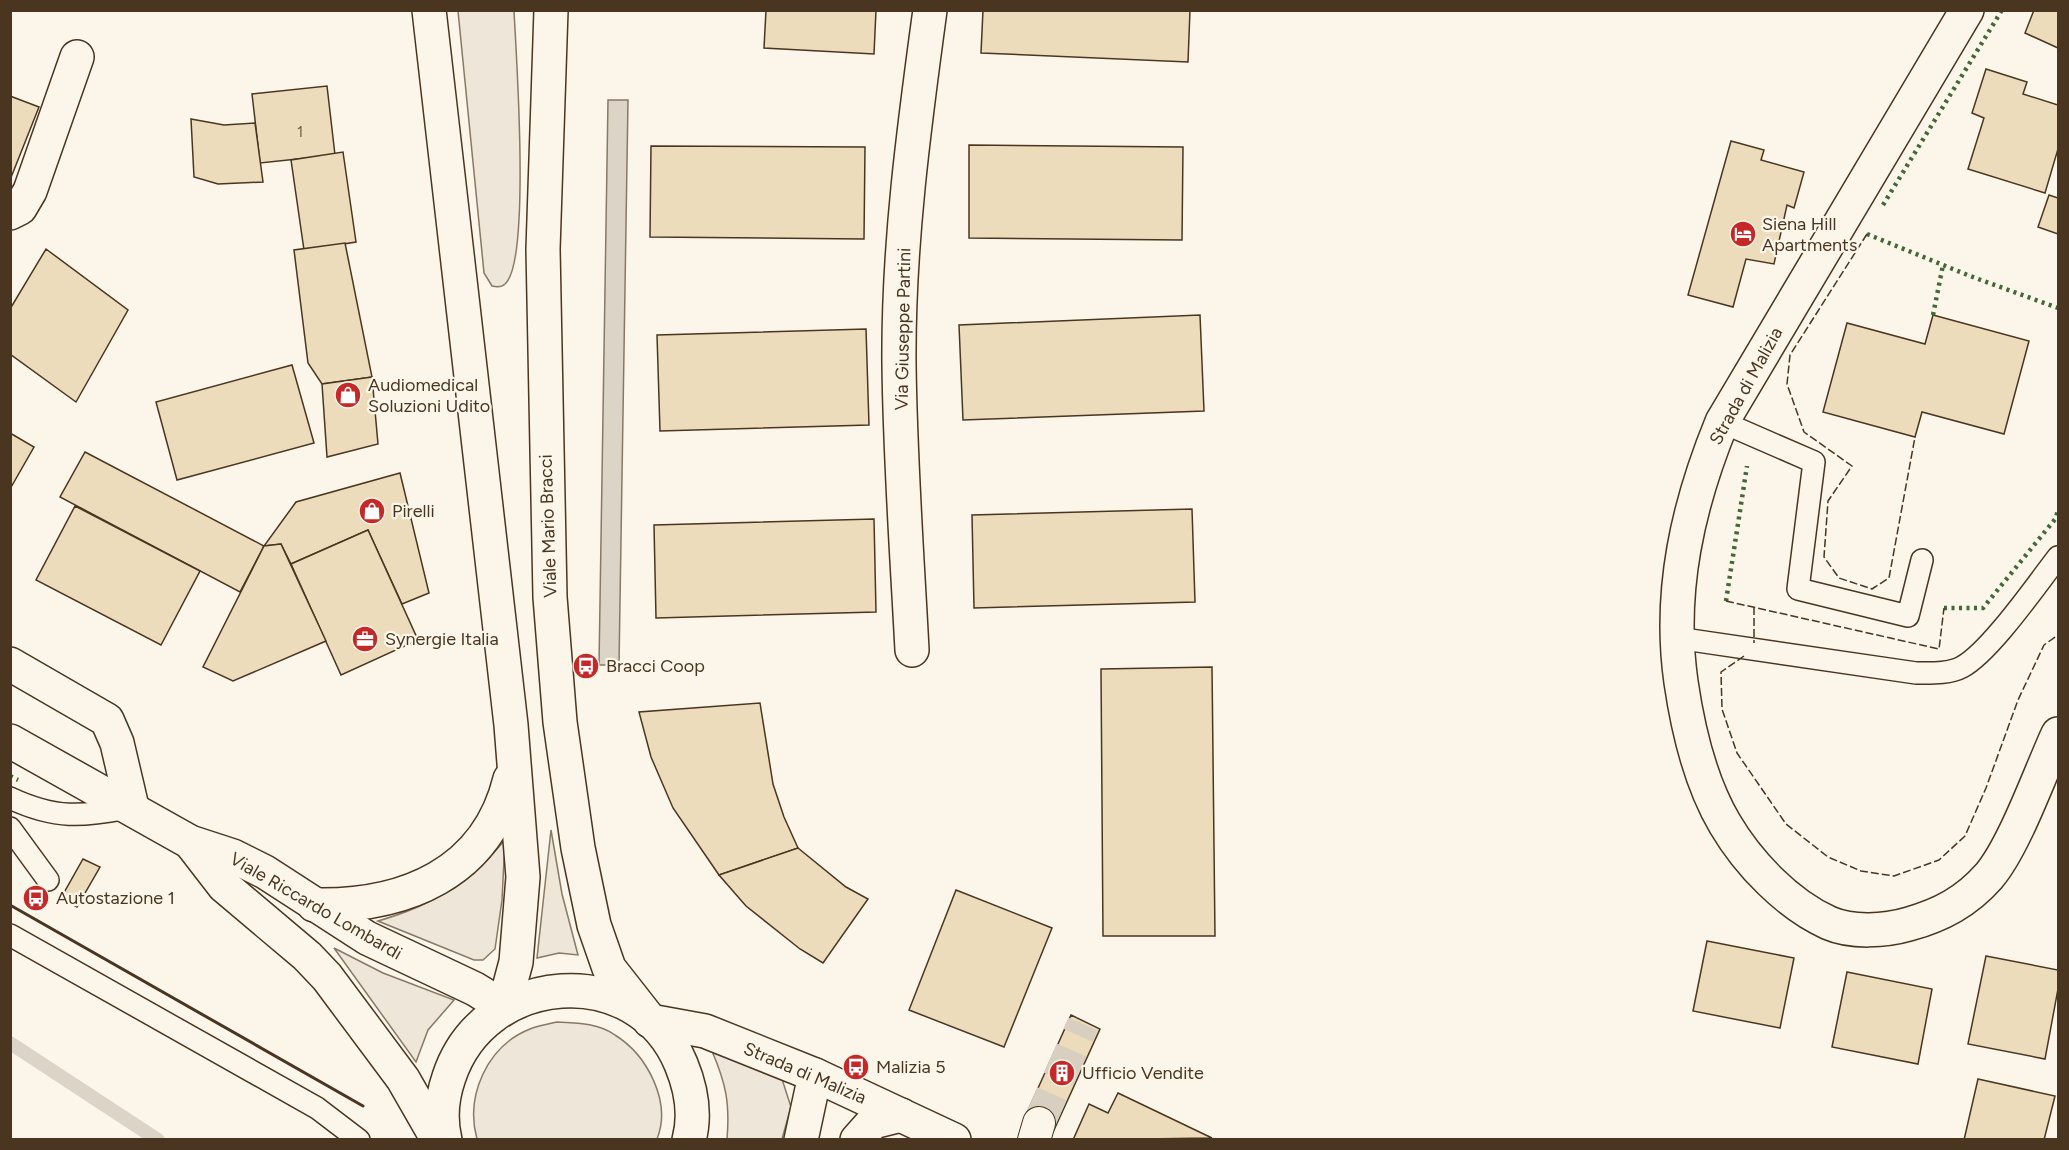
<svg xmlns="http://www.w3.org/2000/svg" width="2069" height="1150" font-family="Figtree,sans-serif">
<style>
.green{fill:#ede6d9;stroke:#887966;stroke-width:1.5}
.water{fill:#dcd4c6;stroke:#887966;stroke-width:1.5}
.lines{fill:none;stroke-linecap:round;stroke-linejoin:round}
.stream{stroke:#dcd4c6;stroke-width:14}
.building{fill:#ecdcbc;stroke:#4a3520;stroke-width:1.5}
.pedestrian-tunnel{stroke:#d8cfc1;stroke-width:32;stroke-dasharray:32 16;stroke-linecap:butt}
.service-casing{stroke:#4a3520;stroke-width:24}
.pedestrian-casing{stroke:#4a3520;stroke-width:34}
.minor-casing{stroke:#4a3520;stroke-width:36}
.secondary-casing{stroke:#4a3520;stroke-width:36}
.primary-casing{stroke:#4a3520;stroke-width:36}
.service{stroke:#fbf6e9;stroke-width:21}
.pedestrian{stroke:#fbf6e9;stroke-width:32}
.minor{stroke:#fbf6e9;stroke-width:33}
.secondary{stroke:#fbf6e9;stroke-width:33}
.primary{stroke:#fbf6e9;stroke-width:33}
.hedge{stroke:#436837;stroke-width:4.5;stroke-dasharray:3 4.5;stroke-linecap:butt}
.fence{stroke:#4a3520;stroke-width:1.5;stroke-dasharray:8 3;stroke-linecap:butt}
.wall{stroke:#4a3520;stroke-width:3}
.labels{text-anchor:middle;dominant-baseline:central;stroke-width:4.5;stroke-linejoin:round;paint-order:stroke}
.number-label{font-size:15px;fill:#725f47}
.poi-label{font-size:18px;fill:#4a3520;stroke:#fbf6e9;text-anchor:start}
.street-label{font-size:18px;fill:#4a3520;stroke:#fbf6e9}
</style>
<rect width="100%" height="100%" fill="#fbf6e9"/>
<g class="green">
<path d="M458,11h56c2,41 17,251 -9,273 -4,4 -9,3 -13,2l-8,-13z"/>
<path d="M551,830l11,64 16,61 -19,-2 -22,5z"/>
<path d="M505,840l-3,60 -7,49 -12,11h-9l-96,-39c55,-16 90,-37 127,-81z"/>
<path d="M334,948l49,25 71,27 -26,30 -12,32z"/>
<path d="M557,1022c20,1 41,1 58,13 32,20 57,67 42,104h-180c-12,-43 10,-93 53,-110 8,-3 18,-5 27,-7z"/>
<path d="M712,1051l70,28 9,28 -9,32h-55c3,-36 -1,-55 -15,-88z"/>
</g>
<path class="water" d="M608,100h20l-9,565h-20z"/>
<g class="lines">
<path class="stream" d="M10,1043l148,97"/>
</g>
<g class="building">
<path d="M766,10h110l-2,44 -110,-6z"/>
<path d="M983,10h207l-2,52 -207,-9z"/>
<path d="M2034,10h24v38l-33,-15z"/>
<path d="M1986,69l41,13 -4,12 35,11v44l-13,44 -77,-24 16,-51 -12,-5z"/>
<path d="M327,86l8,69 -75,8 -8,-69z"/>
<path d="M10,96l29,11 -29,73z"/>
<path d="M191,119l33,6 31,-2 8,59 -45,2 -24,-7z"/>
<path d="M1731,141l33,9 -3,10 43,12 -10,36 -7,-3 -13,59 -28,-5 -13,48 -45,-12z"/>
<path d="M969,145l214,2 -1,93 -213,-2z"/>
<path d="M651,146l214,1 -1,92 -214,-2z"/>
<path d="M343,152l13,90 -52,8 -13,-90z"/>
<path d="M2049,195l9,3v36l-20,-7z"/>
<path d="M345,243l27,134 -50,7 -14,-21 -14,-113z"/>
<path d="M46,249l82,61 -52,92 -66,-48v-45z"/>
<path d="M1200,315l4,96 -241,9 -4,-95z"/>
<path d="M1933,315l96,26 -25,93 -82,-22 -7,25 -92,-25 24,-89 78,21z"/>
<path d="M866,329l3,96 -209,6 -3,-96z"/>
<path d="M292,365l22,78 -137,37 -21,-78z"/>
<path d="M372,377l6,67 -51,13 -5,-73z"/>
<path d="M10,433l24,14 -24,42z"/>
<path d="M85,452l179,94 -24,46 -180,-95z"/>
<path d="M400,473l29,120 -27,11 -34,-74 -77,34 -10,-20 -17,2 32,-44z"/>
<path d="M75,506l125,65 -39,74 -125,-65z"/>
<path d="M1192,509l3,93 -221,6 -2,-93z"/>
<path d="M874,519l2,93 -220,6 -2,-93z"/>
<path d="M368,530l50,110 -77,35 -50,-111z"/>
<path d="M281,544l45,97 -93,40 -30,-14 61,-121z"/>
<path d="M1212,667l3,269h-112l-2,-267z"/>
<path d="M760,703l13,81 11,33 14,31 -79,27 -46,-67 -22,-51 -12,-45z"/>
<path d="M798,848l48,39 22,12 -45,64 -23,-14 -54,-43 -27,-31z"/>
<path d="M83,859l17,8 -23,40 -16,-9z"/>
<path d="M956,890l96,38 -48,119 -95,-37z"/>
<path d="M1707,941l87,17 -14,70 -87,-17z"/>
<path d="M1986,956l72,14v19l-13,70 -77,-15z"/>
<path d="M1847,972l85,17 -14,75 -86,-17z"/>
<path d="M1071,1015l29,14 -46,101 -29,-13z"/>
<path d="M1978,1079l77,17 -11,44h-80z"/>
<path d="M1118,1093l94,45 -139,2 16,-36 19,9z"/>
</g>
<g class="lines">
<path class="pedestrian-tunnel" d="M1039,1123l44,-99"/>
<defs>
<g id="service">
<path d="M1722,422l92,40 -16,127 110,27 14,-56"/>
<path d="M1677,638l239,35c15,0 33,1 46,-6 28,-15 75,-83 96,-110"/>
<path d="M10,798c47,22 71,18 119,10"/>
<path d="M10,828l38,52"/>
<path d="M10,935l307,173 42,32"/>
</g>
<path id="pedestrian" d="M1034,1140l5,-17"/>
<g id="minor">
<path d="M1967,10l-245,412c-34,83 -54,169 -41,260 7,48 19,100 44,142 23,39 62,80 104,99 23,10 56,8 80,1 32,-9 57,-22 80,-48 26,-31 51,-103 69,-142"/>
<path d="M10,213l10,-5 10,-17 47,-134"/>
<path d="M912,650c-5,-96 -12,-191 -13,-287 -1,-117 15,-236 31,-353"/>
<path d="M10,664l97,56 10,23 15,64"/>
<path d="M650,1021l55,10 110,44 139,65"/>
<path d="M801,1140l14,-65"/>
<path d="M857,1140l16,-18 28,-7"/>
</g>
<g id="secondary">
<path d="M429,10l82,715 12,152 -7,85 -12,45"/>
<path d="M551,10l-8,239 7,348 10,125 18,126 16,77 15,43 40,51"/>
<path d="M314,905c90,2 173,-31 196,-126"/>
</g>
<g id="primary">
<path d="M10,741l180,101 43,14 32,16 102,66 108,51 29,18"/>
<path d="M190,842l34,44 83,70 20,21 76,102 35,61"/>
<path d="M445,1140c-5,-21 -3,-43 4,-63 35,-106 188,-119 232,-13 10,24 15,50 8,76"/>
</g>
</defs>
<use href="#service" class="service-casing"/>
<use href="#pedestrian" class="pedestrian-casing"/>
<use href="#minor" class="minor-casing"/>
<use href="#secondary" class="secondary-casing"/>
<use href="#primary" class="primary-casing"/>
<use href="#service" class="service"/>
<use href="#pedestrian" class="pedestrian"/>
<use href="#minor" class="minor"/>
<use href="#secondary" class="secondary"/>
<use href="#primary" class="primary"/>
<g class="hedge">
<path d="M1883,205l119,-195"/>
<path d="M1867,234l103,42 88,32"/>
<path d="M1933,315l10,-50"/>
<path d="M1726,601l21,-135"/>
<path d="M1944,608h39l73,-90 2,-9"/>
<path d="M10,776l8,4"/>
</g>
<g class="fence">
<path d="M1867,234l-77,121 -3,29 17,48 48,34 -24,35 -4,56 15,21 33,11 17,-11 26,-141"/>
<path d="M1726,601l213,48 5,-41"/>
<path d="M1754,607v36"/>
<path d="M1744,656l-23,16 1,37 15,44 49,71 42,33 33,14 33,5 45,-16 26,-24 21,-48 32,-88 26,-55 14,-10"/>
</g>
<path class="wall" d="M10,905l353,201"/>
</g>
<defs>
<symbol id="hotel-disc" viewBox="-11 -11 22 22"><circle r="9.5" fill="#c62828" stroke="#fbf6e9"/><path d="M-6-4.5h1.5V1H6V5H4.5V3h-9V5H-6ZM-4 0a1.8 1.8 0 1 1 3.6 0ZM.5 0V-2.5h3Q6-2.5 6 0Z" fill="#fff"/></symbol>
<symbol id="shop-disc" viewBox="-11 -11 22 22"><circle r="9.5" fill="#c62828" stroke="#fbf6e9"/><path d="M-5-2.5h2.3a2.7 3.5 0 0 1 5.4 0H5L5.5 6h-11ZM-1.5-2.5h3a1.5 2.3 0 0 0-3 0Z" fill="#fff"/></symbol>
<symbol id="office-disc" viewBox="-11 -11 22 22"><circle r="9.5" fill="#c62828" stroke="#fbf6e9"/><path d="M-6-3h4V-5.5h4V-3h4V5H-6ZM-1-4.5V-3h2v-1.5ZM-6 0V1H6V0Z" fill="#fff"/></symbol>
<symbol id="bus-disc" viewBox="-11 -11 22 22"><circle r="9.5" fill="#c62828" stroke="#fbf6e9"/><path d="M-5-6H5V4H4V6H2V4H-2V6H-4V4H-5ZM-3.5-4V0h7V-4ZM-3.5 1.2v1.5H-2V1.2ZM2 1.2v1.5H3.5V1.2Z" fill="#fff"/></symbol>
<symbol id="building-disc" viewBox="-11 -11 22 22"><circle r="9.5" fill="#c62828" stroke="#fbf6e9"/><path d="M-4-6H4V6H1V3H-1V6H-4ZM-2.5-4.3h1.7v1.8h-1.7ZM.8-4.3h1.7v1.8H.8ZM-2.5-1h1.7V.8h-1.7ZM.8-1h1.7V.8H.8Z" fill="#fff"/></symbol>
</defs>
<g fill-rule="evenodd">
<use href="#hotel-disc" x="1728" y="219" width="30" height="30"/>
<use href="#shop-disc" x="333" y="380" width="30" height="30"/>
<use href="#shop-disc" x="357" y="496" width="30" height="30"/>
<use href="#office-disc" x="350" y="624" width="30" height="30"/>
<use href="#bus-disc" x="571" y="651" width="30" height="30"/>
<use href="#bus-disc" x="21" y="883" width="30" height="30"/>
<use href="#bus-disc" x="841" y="1052" width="30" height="30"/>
<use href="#building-disc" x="1047" y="1058" width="30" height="30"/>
</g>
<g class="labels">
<g class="number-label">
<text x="300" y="132">1</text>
</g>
<g class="poi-label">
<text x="1762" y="224">Siena Hill<tspan x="1762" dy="21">Apartments</tspan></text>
<text x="368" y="385">Audiomedical<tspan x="368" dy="21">Soluzioni Udito</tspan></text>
<text x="392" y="511">Pirelli</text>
<text x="385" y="639">Synergie Italia</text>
<text x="606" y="666">Bracci Coop</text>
<text x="56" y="898">Autostazione 1</text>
<text x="876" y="1067">Malizia 5</text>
<text x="1082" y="1073">Ufficio Vendite</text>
</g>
<g class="street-label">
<text transform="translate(903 329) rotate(-89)">Via Giuseppe Partini</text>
<text transform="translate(1746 386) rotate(-61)">Strada di Malizia</text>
<text transform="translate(548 526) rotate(-92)">Viale Mario Bracci</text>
<text transform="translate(316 906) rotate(30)">Viale Riccardo Lombardi</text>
<text transform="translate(805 1073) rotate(23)">Strada di Malizia</text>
</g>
</g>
<rect width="2069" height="1150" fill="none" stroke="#4a3520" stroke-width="24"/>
</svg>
